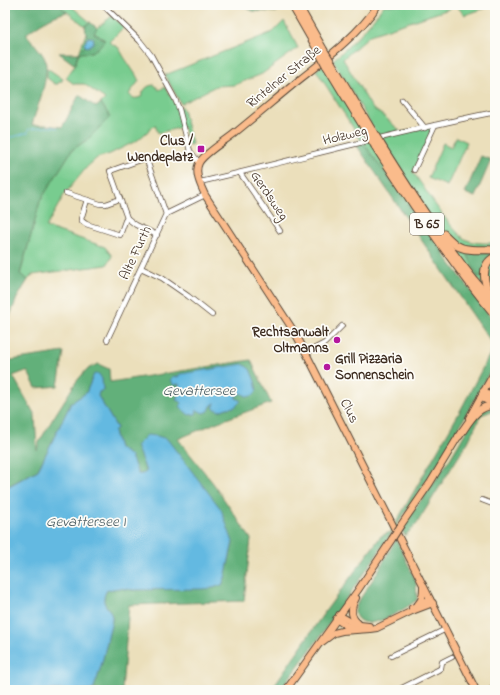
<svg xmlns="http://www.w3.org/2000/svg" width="500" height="695" font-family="'Indie Flower',sans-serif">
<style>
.green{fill:#78cc8f;stroke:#5a7b56}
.forest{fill:#62b07a;stroke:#4e6d4c;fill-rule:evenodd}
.water{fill:#64b9e1;stroke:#507280}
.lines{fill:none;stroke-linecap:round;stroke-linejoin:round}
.stream{stroke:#64b9e1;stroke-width:1}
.minor-casing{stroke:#554536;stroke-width:6}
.major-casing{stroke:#554536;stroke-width:8}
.highway-casing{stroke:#554536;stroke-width:9}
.minor{stroke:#fff;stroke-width:4.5}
.major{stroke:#fabb8b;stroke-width:6}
.highway{stroke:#fabb8b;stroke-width:7}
.major-bridge-casing{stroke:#554536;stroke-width:8;stroke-linecap:butt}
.highway-bridge-casing{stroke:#554536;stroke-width:9;stroke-linecap:butt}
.major-bridge{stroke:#fabb8b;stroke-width:6}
.highway-bridge{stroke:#fabb8b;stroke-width:7}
.poi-dot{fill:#b5179e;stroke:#fdfcf7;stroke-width:1.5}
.labels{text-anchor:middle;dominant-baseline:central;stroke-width:3.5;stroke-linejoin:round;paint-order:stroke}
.shield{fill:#fdfcf7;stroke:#75695f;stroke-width:1}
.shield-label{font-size:13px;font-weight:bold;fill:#3b2a1e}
.street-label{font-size:14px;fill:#3b2a1e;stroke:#fdfcf7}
.poi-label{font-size:14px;font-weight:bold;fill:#3b2a1e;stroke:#fdfcf7;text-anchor:end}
.water-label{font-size:15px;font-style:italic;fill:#495c62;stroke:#fdfcf7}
</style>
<rect width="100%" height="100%" fill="#fdfcf7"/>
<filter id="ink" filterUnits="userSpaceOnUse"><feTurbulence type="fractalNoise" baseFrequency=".025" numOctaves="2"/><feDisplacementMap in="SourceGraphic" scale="8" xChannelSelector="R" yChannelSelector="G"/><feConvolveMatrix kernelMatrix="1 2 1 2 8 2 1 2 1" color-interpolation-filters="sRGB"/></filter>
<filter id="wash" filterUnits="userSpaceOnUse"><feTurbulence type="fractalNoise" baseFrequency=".012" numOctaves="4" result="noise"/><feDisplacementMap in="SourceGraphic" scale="16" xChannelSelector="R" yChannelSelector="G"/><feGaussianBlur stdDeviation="0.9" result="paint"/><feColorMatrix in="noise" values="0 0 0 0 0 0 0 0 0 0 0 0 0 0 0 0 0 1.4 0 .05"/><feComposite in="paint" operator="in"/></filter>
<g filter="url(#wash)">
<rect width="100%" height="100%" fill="#ebdfbb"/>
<g class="green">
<path d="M63,5h7l20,17 -5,4 -24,-19z"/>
<path d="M384,5h65l3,3 -82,27 -27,24 29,49 13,9 15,14 -22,5 -45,-76c18,-15 37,-35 51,-55z"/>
<path d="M455,5h39l-29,10z"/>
<path d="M112,16l12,11 -15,15 10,6 5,9 12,18 3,6 -10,13c4,5 6,5 12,3 3,-8 6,-12 14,-12l4,5 6,-3 14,22 3,-3 10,38 -3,2 -6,-19 -25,6 -3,-8 -17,15 -28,14 -13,4 -10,9 -23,28 -18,32 59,20 7,9 -5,9 -75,10 -4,5 -8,-5 14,-51 6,-23 32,-51 16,-11 22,-22 -9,-14 4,-4 -21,-15h-10l-8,-6 9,-13 11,-32 2,4 -2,1 -1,8 -6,7 26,-13 -11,-7 3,-5z"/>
<path d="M284,21l14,27 -36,26 -27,11 -19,1 -35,18 -16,-29 108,-43z"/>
<path d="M323,65l44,73 -6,2 -45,-70z"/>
<path d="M47,68l16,11 -2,3 -1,-1 -2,3h-3l-8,-6z"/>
<path d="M435,125l-22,47c11,15 39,61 54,68 9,4 19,3 28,3v10l-13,22 3,14 -32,-43 -10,7 -81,-112z"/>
<path d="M456,137l11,5 -20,44 -19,-8 15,-35 8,4z"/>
</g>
<g class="forest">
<path d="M5,5h58l-2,2 6,5c-16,4 -28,12 -41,22 4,5 17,19 19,25 5,20 -8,47 -13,66h13l17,2 3,-5 14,-27 17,12 5,-4 9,14 -22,22 -16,11 -32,51 -6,23 -14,50 8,6 -11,18 -9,23 -3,18z"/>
<path d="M239,5h34l4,7 -24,-1z"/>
<path d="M90,22l7,6 -3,5 11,7c-10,12 -11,13 -27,13l-3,12 -16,-12h19l7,-7 3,1 2,-10h-2l-2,-4 -1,-7z"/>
<path d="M362,141l81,112 52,70v39l-51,93 -57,85 -70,101 -37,49h-9l53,-77 57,-77 11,-5 2,-5 65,-113 35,-67 -139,-203z"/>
<path d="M481,156l10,4 -16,37 -10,-4z"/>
<path d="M466,252l29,1v2l-13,20 -4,2z"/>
<path d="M495,260v36l-8,-14 1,-15z"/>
<path d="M64,352l-6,34 -22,2 -8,-16h-5l-10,4 22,39 2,35 2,-8 13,-22 24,-38 11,-13 11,-5 11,5 1,13 141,-22 20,43 -53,19 -40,17 35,44 38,56 -7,62 -115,4 -7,85h-29c7,-17 12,-39 16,-57 1,-4 3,-10 3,-15 -1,-12 -14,-12 -5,-28l12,-2 14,2 89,-5 3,-7 8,-35 -90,-80 3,10 -4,1h-4l-7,-18 -12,-8 -5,-16 3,-4 -19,-32 1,-4 4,-2 -1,-11 -8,-4 -8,18 -15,10 -33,67 -30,16 -3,1v-126zM173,376l5,1 76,18 -13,-2 -6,4 6,4 -6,6 -8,1 -8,3 -3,-9 -5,4 -14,4 -15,-6 -2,-3 -4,-2c6,-9 2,-15 -3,-23z"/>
<path d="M495,407v6l-3,-2 -11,4 -13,27 -16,25 -35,56 -12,13 -3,-6 3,-7 45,-64 25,-43 5,-5z"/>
<path d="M396,539l20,42 1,19c-11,8 -46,32 -59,19 -5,-5 -3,-11 0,-17l19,-29z"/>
</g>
<g class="water">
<path d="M88,37l6,1 -1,5 -5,4 -3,-1 -1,-2z"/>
<path d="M243,364l7,5 5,12 2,9 -3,5 -6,2 -7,-4 -6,4 6,4 -6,6 -8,1 -8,3 -6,-3 2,-5 -4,3 -2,5 -6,2 -6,-3 -1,4 -7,1 -6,-5 -3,-4 2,-3 -2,-2h-3l-1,-2 2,-3 1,-12 -6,1 -3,-5 3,-4 5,1 2,-3z"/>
<path d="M94,374h5l3,5 1,11 -4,2 -1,4 19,32 -3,4 5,16 12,8 7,18h4l4,-2 -3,-9 -7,-17 11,-11 10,1 10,3 54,70 12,33 -8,36 -3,7 -9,3 -11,1 -69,1 -14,-2 -12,2c-9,16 4,16 5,28 0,5 -2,11 -3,15 -4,18 -9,40 -16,57h-88v-203l4,-1 29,-16 33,-67 15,-10z"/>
</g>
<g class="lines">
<g class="stream">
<path d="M32,129c9,-2 18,-3 26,-1"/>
<path d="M5,137h8l13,-4h2v-3l2,-1"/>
</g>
</g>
</g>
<g filter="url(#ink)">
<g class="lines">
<defs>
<g id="minor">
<path d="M103,5l37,36 11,14 24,44 4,10 11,42 7,9 3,2"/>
<path d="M402,100l23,28"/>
<path d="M414,170l21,-45"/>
<path d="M240,173l40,58"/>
<path d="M200,182c98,-23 196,-50 295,-70"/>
<path d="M66,193l34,11h6l14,-5"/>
<path d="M87,200l-6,19 1,2 4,3 34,11 5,-14 2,-3"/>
<path d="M157,235l-21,-10 -9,-7 -17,-47 36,-13 20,56"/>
<path d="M141,268l21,10 26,18 24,19"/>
<path d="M107,340l59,-126 39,-19"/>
<path d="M306,353l19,-10 17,-17"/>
<path d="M482,500l13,5"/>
<path d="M391,656l55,-27"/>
<path d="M401,690l1,-2 36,-18 3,-2 1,-6 10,-5"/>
<path d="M491,690l4,-6"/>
</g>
<g id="major">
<path d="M378,5c-20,30 -51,53 -79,75 -21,17 -42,35 -63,52 -9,8 -32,21 -37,31 -5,10 2,23 6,32l90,138 11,20 170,337"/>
<path d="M469,418l26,-47"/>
<path d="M401,525l29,-42 31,-51"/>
<path d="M356,598c-5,9 -7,18 2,25"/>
<path d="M418,604c5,-5 5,-11 5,-19"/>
<path d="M412,608l18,-9"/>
<path d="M339,615c10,6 18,11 30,11"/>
<path d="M336,619l9,6 11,4"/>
<path d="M322,642l12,-9 8,-2 28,-2 7,-1 35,-17 21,-8"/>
<path d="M286,690l72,-100 34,-51"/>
</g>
<g id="highway">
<path d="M292,5l27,47"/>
<path d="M298,5l25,44"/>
<path d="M331,62l42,70"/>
<path d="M326,65l42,69"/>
<path d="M380,143c35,56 71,112 115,162"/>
<path d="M375,146c37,58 76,116 120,169"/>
<path d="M444,234c4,4 8,8 12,11 11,7 27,4 39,5"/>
<path d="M491,296c-7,-12 -12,-31 4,-39"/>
<path d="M495,380c-2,5 -3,10 0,15"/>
<path d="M483,392l12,7"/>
<path d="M481,397l14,7"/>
<path d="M459,436c9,-12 18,-32 36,-30"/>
</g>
</defs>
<use href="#minor" class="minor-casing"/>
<use href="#major" class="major-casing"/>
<use href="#highway" class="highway-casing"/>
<use href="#minor" class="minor"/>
<use href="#major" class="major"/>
<use href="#highway" class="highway"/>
<defs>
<path id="major-bridge" d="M392,539l9,-14"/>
<g id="highway-bridge">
<path d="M323,49l8,13"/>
<path d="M319,52l7,13"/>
<path d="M373,132l7,11"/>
<path d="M368,134l7,12"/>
</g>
</defs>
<use href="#major-bridge" class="major-bridge-casing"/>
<use href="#highway-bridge" class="highway-bridge-casing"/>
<use href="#major-bridge" class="major-bridge"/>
<use href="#highway-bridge" class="highway-bridge"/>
</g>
</g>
<g class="poi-dot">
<rect x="197" y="145" width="8" height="8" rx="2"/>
<circle cx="337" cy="340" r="4"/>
<circle cx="327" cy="367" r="4"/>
</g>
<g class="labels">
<rect class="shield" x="410" y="213" width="34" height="22" rx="3"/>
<g class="shield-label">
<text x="427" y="224">B 65</text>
</g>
<g class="street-label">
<text transform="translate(284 77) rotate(-39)">Rintelner Straße</text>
<text transform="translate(345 136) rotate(-14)">Holzweg</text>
<text transform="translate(269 196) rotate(56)">Gerdsweg</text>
<text transform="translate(136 253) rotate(-65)">Alte Furth</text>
<text transform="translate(349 411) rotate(63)">Clus</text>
</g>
<g class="poi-label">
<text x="193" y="141">Clus /<tspan x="193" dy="16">Wendeplatz</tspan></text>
<text x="329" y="332">Rechtsanwalt<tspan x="329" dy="16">Oltmanns</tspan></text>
<text x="335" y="359" text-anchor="start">Grill Pizzaria<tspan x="335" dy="16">Sonnenschein</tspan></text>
</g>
<g class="water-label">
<text x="199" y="391">Gevattersee</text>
<text x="86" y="522">Gevattersee I</text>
</g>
</g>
<rect width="500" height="695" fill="none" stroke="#fdfcf7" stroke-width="20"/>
</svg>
